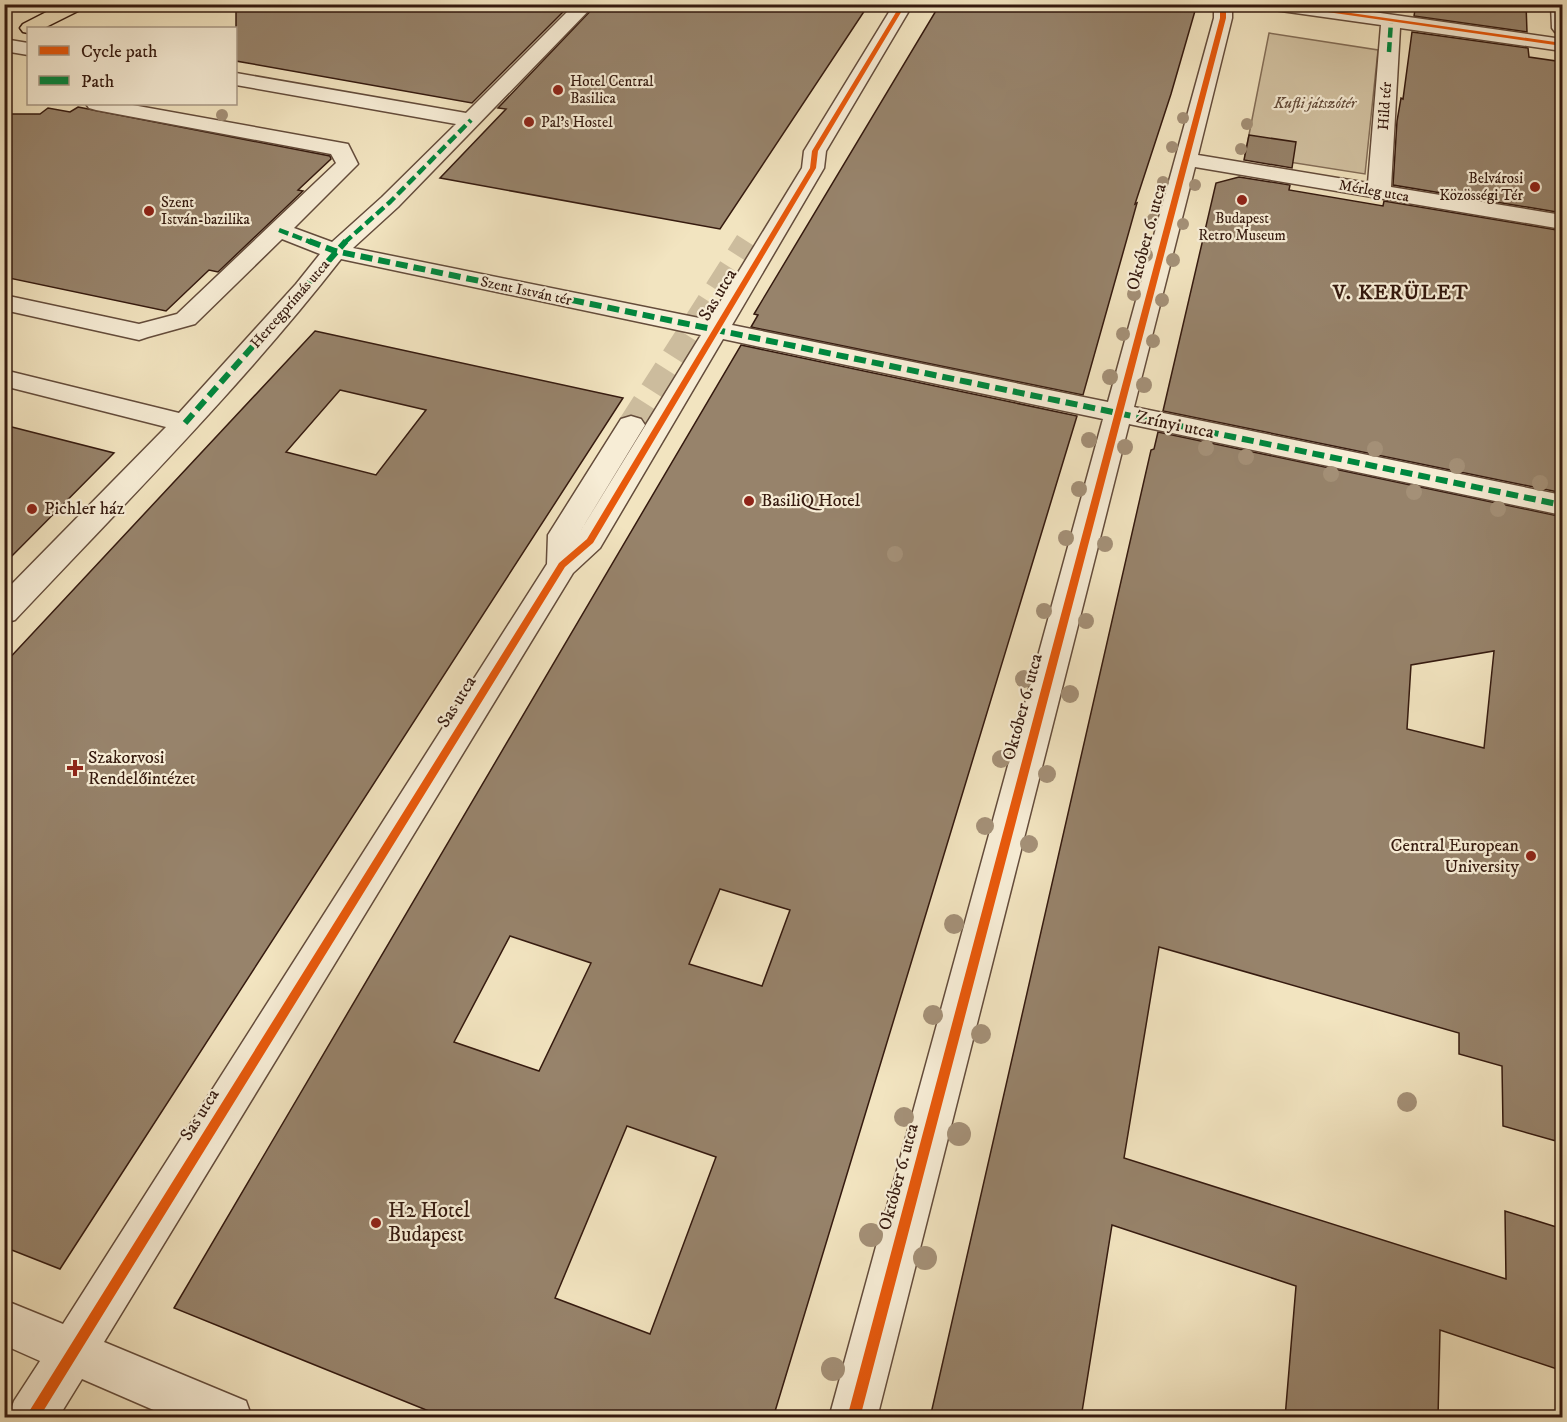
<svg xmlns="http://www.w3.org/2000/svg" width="1567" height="1422" font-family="'IM FELL DW Pica',serif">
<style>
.green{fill:#d2c2a2;stroke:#846e58;stroke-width:1.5}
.building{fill:#97836b;stroke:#351a0f;stroke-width:1.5;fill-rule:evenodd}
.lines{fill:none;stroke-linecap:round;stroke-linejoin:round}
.minor-tunnel{stroke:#ccbc9d;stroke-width:26;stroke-dasharray:26 14;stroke-linecap:butt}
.minor-casing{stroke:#644c3b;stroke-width:3}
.major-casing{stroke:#351a0f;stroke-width:3}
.minor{fill:#f7edd6;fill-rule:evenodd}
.major{fill:#f2e4c0;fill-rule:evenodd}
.quiet-far1{stroke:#00873e;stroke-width:4.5;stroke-dasharray:10 4.5;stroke-linecap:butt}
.quiet{stroke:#00873e;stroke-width:6;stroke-dasharray:12 6;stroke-linecap:butt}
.cycleway-casing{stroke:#f7edd6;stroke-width:4}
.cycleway{fill:#e8590c;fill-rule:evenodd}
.tree{fill:#a49077}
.poi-dot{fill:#8f2418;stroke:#f7edd6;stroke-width:2}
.labels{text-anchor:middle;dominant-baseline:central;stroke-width:4.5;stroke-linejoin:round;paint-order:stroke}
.far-poi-label{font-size:15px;fill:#351a0f;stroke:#f7edd6;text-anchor:start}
.far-park-label{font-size:15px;font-style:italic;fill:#644c3b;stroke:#f7edd6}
.far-street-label{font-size:15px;fill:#351a0f;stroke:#f7edd6}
.street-label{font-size:18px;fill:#351a0f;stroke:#f7edd6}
.poi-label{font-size:18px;fill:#351a0f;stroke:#f7edd6;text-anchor:start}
.far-district-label{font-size:20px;font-weight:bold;letter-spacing:1.5px;fill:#351a0f;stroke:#f7edd6}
.near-poi-label{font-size:21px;fill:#351a0f;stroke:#f7edd6;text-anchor:start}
</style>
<rect width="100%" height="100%" fill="#f2e4c0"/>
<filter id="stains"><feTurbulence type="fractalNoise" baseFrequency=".00333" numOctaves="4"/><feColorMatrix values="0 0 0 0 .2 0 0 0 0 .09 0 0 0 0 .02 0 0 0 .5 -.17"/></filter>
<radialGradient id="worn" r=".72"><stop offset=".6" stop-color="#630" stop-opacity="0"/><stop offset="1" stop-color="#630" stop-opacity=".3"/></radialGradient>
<path class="green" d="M1269,33l109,17 -13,124 -120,-19z"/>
<g class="building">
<path d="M236,4h335l-99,99 -236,-42z"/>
<path d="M597,4h272l-149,225 -280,-51 66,-69 -8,-1z"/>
<path d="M940,4h257l-26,90 -36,110 2,-1 -54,192 -332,-68 7,-12 -4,-1z"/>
<path d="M1416,4h110l1,28 -113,-16z"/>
<path d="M1412,32l116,16 1,9 34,5v151l-170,-28 4,-64 4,-23 2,1z"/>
<path d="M78,107l252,49 1,3 -33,31 5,1 -85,81 -9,-2 -43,41 -162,-34v-163h36l8,-6 22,4z"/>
<path d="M1249,135l47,7 -4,26 -48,-8z"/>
<path d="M1239,177l51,8 -1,5 94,16 1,-5 179,30v262l-400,-82 53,-228z"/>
<path d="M315,331l308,67 -563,871 -56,-22v-583zM340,390l86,20 -50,65 -90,-23z"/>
<path d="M741,345l336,71 -304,1002h-327l-272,-110zM720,889l70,21 -28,76 -73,-22zM510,936l81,27 -52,108 -85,-29zM627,1126l89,31 -66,177 -95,-36z"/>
<path d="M4,425l110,28 -110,111z"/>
<path d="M1158,432l405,85v626l-60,-17 -1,-60 -43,-12v-21l-300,-86 -35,211 382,121 -1,-68 58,18v142l-123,-41 -2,88h-153l11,-132 -184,-61 -31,193h-151l221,-968 3,-1zM1494,651l-10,97 -77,-19 4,-64z"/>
</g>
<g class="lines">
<path class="minor-tunnel" d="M631,425l117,-183"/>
<defs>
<g id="minor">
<path d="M575,4h20l-197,203 -45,41 356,72 93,-152 2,-17 90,-147h19l-87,147 -2,17 -92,157 376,77 106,-384v-14h18v14l-34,137 170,28 13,-158 -107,-15 -7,-2 -2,-4h52l245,35v12l-162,-23 -9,159 171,28v14l-367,-62 -61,240 428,88v20l-433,-91 -252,994h-48l274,-999 -380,-80 -123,209 -27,25 -469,769 142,59 6,17h-80l-90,-39 -24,39h-50l6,-17 26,-40 -36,-16v-45l59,24 484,-760 1,-29 73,-116 10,-3 10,3 4,6 -67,110 123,-200 -360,-76c-100,128 -215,243 -326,361l-11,3v-31l162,-165 -162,-41v-16l175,43 117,-129 24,-30 -38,-15 -87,85 -47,13 -9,3 -135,-30v-15l135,29 38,-10 159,-151 -5,-9 -235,-44 -7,-2 -3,-4h41l221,40 10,20 -64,64 38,14 50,-45 74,-73 -220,-39v-12l230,40z"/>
<path d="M1551,4h11v30l-7,-2 -3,-4z"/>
<path d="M4,39l24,4v12l-24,-4z"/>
</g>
<path id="major" d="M62,4h24l-2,4 -40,20h-16v5l-5,-1 -3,-4 3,-4z"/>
</defs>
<use href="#minor" class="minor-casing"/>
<use href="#major" class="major-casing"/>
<use href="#minor" class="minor"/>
<use href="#major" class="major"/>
<g class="quiet-far1">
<path d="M1389,52l2,-31"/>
<path d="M279,230l34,13"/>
<path d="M344,243l46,-41 81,-82"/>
</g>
<g class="quiet">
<path d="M309,241l26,10 1227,254"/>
<path d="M185,423l161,-182"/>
</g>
<defs>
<g id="cycleway">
<path d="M901,4h5l-88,147 -2,17 -223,375 -28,24 -526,851h-14l534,-855 28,-24 223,-371 2,-17z"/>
<path d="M1220,4h6v14l-366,1400h-13l373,-1400z"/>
<path d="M1272,4h16l274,39v3z"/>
</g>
</defs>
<use href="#cycleway" class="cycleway-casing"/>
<use href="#cycleway" class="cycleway"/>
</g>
<g class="tree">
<circle cx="222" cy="115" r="6"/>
<circle cx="1183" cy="118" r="6"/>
<circle cx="1247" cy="124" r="6"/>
<circle cx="1172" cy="147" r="6"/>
<circle cx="1241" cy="149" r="6"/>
<circle cx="1163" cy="182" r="6"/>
<circle cx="1195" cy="185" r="6"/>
<circle cx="1153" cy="219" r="6"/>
<circle cx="1183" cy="224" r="6"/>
<circle cx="1146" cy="255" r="7"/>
<circle cx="1173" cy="260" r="7"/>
<circle cx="1134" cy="294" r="7"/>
<circle cx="1162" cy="300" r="7"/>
<circle cx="1123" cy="334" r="7"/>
<circle cx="1153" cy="341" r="7"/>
<circle cx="1110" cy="377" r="8"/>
<circle cx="1144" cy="385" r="8"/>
<circle cx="1089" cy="440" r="8"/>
<circle cx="1125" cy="447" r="8"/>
<circle cx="1206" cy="448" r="8"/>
<circle cx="1375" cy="449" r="8"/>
<circle cx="1246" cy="457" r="8"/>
<circle cx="1457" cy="466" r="8"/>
<circle cx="1331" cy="474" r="8"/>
<circle cx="1540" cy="483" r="8"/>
<circle cx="1079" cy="489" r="8"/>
<circle cx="1414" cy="492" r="8"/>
<circle cx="1498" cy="509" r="8"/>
<circle cx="1066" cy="538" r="8"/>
<circle cx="1105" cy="544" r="8"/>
<circle cx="895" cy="554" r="8"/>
<circle cx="1044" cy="611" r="8"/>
<circle cx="1086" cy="621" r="8"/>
<circle cx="1024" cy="679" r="9"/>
<circle cx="1070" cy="694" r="9"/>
<circle cx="1001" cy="759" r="9"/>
<circle cx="1047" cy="774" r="9"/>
<circle cx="985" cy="826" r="9"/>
<circle cx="1029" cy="844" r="9"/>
<circle cx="954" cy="924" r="10"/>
<circle cx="933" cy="1015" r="10"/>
<circle cx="981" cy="1034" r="10"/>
<circle cx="1407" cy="1102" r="10"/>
<circle cx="904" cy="1117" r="10"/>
<circle cx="959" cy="1134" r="12"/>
<circle cx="871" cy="1235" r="12"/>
<circle cx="925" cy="1258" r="12"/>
<circle cx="833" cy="1369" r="12"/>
</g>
<g class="poi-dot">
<circle cx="558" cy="90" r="6"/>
<circle cx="529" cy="122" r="6"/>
<circle cx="1535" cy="187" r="6"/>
<circle cx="1242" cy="200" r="6"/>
<circle cx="149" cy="211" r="6"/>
<circle cx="749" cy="501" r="6"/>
<circle cx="32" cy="509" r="6"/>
<path d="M72 759h6v6h6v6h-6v6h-6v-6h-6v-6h6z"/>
<circle cx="1531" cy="856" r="6"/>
<circle cx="376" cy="1223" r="6"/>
</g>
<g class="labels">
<g class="far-poi-label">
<text x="570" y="81">Hotel Central<tspan x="570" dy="17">Basilica</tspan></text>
<text x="541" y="122">Pal's Hostel</text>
<text x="1523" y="178" text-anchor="end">Belvárosi<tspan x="1523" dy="17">Közösségi Tér</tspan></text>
<text x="161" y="202">Szent<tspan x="161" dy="17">István-bazilika</tspan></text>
<text x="1242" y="218" text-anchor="middle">Budapest<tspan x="1242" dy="17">Retro Museum</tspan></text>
</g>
<g class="far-park-label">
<text x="1315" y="103">Kufli játszótér</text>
</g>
<g class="far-street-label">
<text transform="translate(1385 106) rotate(-86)">Hild tér</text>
<text transform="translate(1374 191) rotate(10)">Mérleg utca</text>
<text transform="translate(526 291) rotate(12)">Szent István tér</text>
<text transform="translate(290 304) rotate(-49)">Hercegprímás utca</text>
</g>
<g class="street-label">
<text transform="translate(1147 237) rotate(-75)">Október 6. utca</text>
<text transform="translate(718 295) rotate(-59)">Sas utca</text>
<text transform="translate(1175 425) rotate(12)">Zrínyi utca</text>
<text transform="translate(457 702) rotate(-58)">Sas utca</text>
<text transform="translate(1023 707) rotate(-75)">Október 6. utca</text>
<text transform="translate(200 1115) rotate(-58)">Sas utca</text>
<text transform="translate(899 1177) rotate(-75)">Október 6. utca</text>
</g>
<g class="poi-label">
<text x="761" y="501">BasiliQ Hotel</text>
<text x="44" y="509">Pichler ház</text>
<text x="88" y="758">Szakorvosi<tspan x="88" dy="21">Rendelőintézet</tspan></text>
<text x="1519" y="846" text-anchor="end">Central European<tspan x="1519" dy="21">University</tspan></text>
</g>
<g class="far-district-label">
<text x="1401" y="293">V. KERÜLET</text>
</g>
<g class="near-poi-label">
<text x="388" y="1211">H2 Hotel<tspan x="388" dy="24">Budapest</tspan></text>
</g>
</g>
<rect width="1567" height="1422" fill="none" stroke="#f2e4c0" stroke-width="24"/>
<rect x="6" y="6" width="1555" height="1410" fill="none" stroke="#351a0f" stroke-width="3"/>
<rect x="12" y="12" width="1543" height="1398" fill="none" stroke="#351a0f" stroke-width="1.5"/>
<rect x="27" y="27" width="210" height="78" fill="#f7edd6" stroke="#a99986" stroke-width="1.5"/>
<rect x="39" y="46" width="30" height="9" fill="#e8590c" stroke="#a99986" stroke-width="1.5"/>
<text x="81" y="57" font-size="18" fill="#351a0f">Cycle path</text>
<rect x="39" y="76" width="30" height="9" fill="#00873e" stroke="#a99986" stroke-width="1.5"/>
<text x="81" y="87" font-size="18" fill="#351a0f">Path</text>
<rect width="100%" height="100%" filter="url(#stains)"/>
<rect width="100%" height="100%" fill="url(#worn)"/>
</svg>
